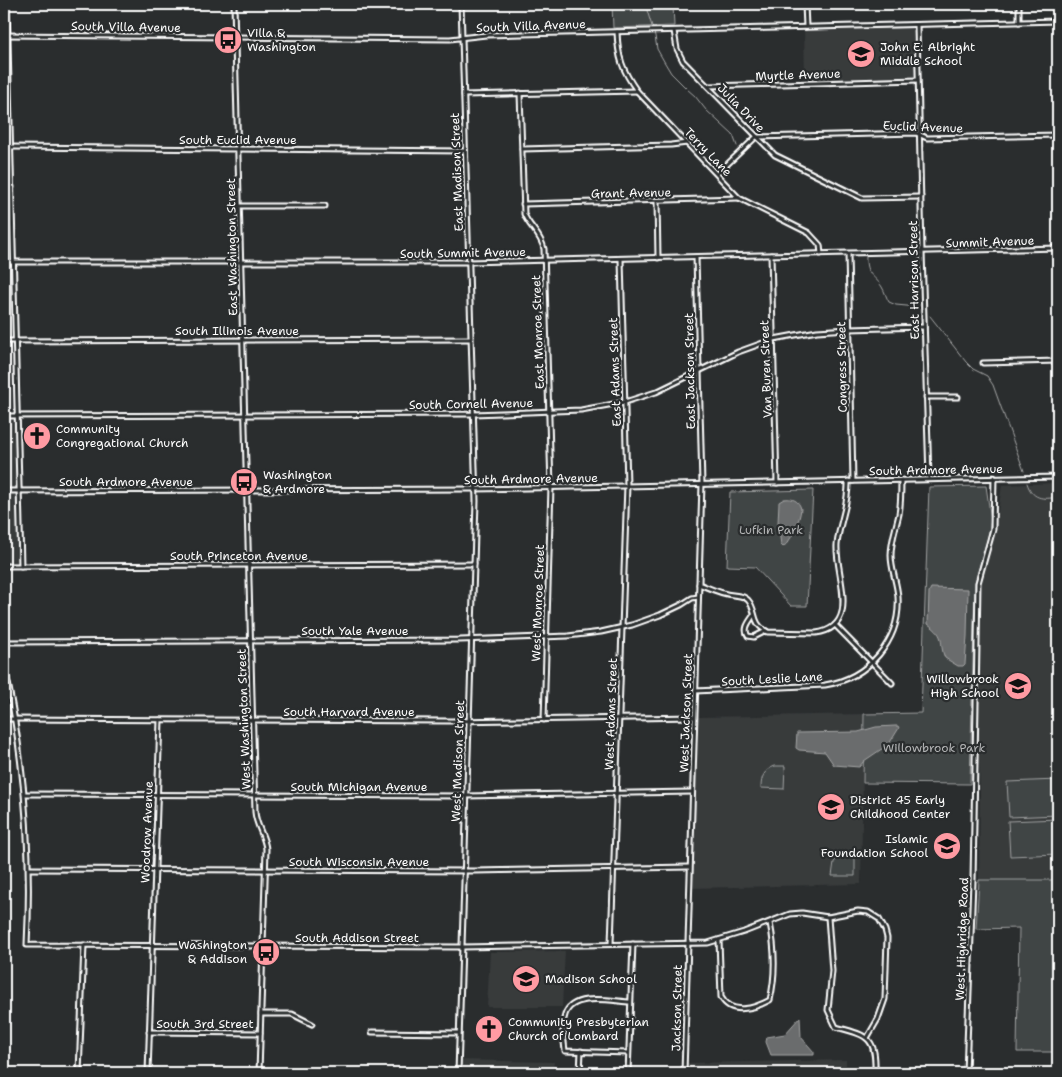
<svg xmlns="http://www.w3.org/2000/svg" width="1062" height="1077" font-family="'Shantell Sans',sans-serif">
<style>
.built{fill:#373a3b}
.green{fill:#414445;stroke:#a0a2a2}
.water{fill:#6a6c6d;stroke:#a6a7a7}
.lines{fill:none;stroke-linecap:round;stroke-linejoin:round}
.stream{stroke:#a6a7a7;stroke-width:1}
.minor-casing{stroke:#fff;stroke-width:7}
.minor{stroke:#2a2d2e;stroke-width:3}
.labels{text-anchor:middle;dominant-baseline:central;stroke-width:4.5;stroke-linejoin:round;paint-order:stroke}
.street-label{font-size:12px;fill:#fff;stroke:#2a2d2e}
.poi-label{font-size:12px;fill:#fff;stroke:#2a2d2e;text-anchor:start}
.park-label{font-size:12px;fill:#b3b4b5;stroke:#2a2d2e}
</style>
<rect width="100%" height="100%" fill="#2a2d2e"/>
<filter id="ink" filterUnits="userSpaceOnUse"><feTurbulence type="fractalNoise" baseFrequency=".02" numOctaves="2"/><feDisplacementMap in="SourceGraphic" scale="10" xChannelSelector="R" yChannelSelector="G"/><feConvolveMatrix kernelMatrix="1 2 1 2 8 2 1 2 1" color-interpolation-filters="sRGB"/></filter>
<g filter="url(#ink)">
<g class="built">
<path d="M916,27l1,52 -112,3 -1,-53z"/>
<path d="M4,414h15l3,154h-18z"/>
<path d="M1058,483v397h-79l1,-90 -3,-93 3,-114 14,-46 8,-52z"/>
<path d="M864,714l-3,170 -169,4 6,-171z"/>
<path d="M565,951l-3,56h-75l3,-55z"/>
<path d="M459,1060l95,2 -1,11h-94z"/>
<path d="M846,1060v13h-160v-10z"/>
</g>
<g class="green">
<path d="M612,4h61l1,22 -61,2z"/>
<path d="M986,486l5,34 -3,17 -13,45 -5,202 -107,-1 1,-69 57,-1 8,-226z"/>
<path d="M813,490l-6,116h-16l-36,-39 -28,-1 3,-74z"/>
<path d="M775,766h10l-1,23 -23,-1c0,-11 3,-18 14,-22z"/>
<path d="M1058,780v35l-49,2 -2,-35z"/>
<path d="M1058,819v35l-48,2 -2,-35z"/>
<path d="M843,854h12v22h-23l2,-14z"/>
<path d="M979,880h79v172h-41l2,-124 -43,1z"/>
</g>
<g class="water">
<path d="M784,499c8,-1 15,1 17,10 -1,10 -9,32 -18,38l-2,-2 -3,-22 1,-21z"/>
<path d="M931,588l37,1 -1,47 -2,28 -2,2h-5l-13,-8c-7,-16 2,-21 -17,-34l1,-32z"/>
<path d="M895,726h3l1,2 -10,16 -25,17 -5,6 -25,-2 -9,-13 -26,-2 -3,-2 1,-15 61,-1 18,-5z"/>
<path d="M800,1017l1,20 13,15v3h-43l-5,-13 1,-5 18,-3z"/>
</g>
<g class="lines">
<g class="stream">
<path d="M645,4l10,32 2,13 8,14 6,10 16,16 8,7 11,14 27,25 4,11"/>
<path d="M866,256c-1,20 8,18 16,31 3,5 4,10 7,15l7,3 21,2"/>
<path d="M930,316l36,46 7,7 14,7 6,9 31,86"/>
<path d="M1027,483c5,16 15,17 31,14"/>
<path d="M1057,1073l-3,-12 4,-9"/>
</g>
<defs>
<g id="minor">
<path d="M7,4l14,562"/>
<path d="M234,4l21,808c1,14 10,24 11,37l-7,224"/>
<path d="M805,4l1,23"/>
<path d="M1019,4v18"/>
<path d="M917,25l5,227 7,226"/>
<path d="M674,31l3,18 6,12 92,94 87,43 59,-1"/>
<path d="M617,32c1,25 5,38 20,59l102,107 70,35 11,12 1,9"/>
<path d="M4,35l446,4 36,-4 572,-14"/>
<path d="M709,86l209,-6"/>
<path d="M520,93l4,121c5,13 17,20 20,35l7,238 -7,233"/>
<path d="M464,95l173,-4"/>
<path d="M11,147l454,4"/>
<path d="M522,149l149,-4 16,-2"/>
<path d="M717,174l39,-37 160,-4 11,5 131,-3"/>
<path d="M4,187h8"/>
<path d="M657,201l1,57"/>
<path d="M523,204l216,-6"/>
<path d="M239,206h86"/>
<path d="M848,254l5,227"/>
<path d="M771,255l6,228"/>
<path d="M4,262h464l590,-14"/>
<path d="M4,341l466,-2"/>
<path d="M983,363l75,-2"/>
<path d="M926,397h32"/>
<path d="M4,416l469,-2 108,-4 44,-8 31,-10 82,-40 36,-13 43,-8 32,-2 75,-2"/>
<path d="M4,491l471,-2 583,-12"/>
<path d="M4,566l470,-2"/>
<path d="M699,584c10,4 22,10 34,11 6,1 10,0 15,5 10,11 2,23 20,32l48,1c46,-6 19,-59 21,-88 2,-23 12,-40 11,-64"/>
<path d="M753,616c-4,6 -10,13 -5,20l6,1 12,-6"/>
<path d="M835,625l57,58"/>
<path d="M4,642l456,-2 108,-4 33,-4 31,-7 28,-10 21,-10 11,-7 6,-1"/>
<path d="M4,663c20,93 28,186 23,282l435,2 246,-4 36,-11 46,-18 12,-1 26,4 30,-6 10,1 11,7 6,11 2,8 -2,61 -7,20 -11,19"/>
<path d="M695,691l130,-6c43,-7 76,-44 73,-88 -1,-15 -7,-27 -7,-42 0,-14 5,-27 8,-41 2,-11 2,-23 2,-34"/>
<path d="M4,719l447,2 243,-4"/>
<path d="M25,794l441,2 226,-4"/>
<path d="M29,869l445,2 215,-4"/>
<path d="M828,917l4,54 -4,39 8,17c33,9 40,10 39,46"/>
<path d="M719,940l2,57c10,19 34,11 49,3 6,-25 5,-52 0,-77"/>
<path d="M611,944l16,-459 -6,-226"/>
<path d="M261,1014h31l20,10"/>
<path d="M149,1032l111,1"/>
<path d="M372,1032l87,1"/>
<path d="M628,1053l-63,-2c-1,-11 -4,-25 0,-36 7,-23 46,-14 65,-13"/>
<path d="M79,1073l5,-128"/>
<path d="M148,1073l12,-353"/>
<path d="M458,1073l18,-572 -15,-497"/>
<path d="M580,1073l1,-22"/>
<path d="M628,1073l5,-129"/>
<path d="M684,1073l18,-589 -6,-227"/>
<path d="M966,1073l7,-192 5,-298 15,-54 1,-52"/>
</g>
</defs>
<use href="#minor" class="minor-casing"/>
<use href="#minor" class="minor"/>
</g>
</g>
<defs>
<symbol id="bus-disc" viewBox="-11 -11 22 22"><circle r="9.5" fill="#ff9aa2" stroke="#2a2d2e"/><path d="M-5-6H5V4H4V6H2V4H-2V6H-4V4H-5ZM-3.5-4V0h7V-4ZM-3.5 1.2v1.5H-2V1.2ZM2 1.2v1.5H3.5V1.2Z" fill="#111"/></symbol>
<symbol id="school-disc" viewBox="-11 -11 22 22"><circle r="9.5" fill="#ff9aa2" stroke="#2a2d2e"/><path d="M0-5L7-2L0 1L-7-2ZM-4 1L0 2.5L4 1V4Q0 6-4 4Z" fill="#111"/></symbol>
<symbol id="church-disc" viewBox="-11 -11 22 22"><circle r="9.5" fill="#ff9aa2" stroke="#2a2d2e"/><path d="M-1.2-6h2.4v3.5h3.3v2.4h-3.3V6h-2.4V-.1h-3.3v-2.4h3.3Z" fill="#111"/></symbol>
</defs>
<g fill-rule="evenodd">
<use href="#bus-disc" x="212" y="24" width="32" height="32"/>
<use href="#school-disc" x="845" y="38" width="32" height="32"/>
<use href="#church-disc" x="21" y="420" width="32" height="32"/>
<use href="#bus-disc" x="228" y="466" width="32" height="32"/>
<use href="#school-disc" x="1002" y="670" width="32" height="32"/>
<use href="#school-disc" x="815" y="791" width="32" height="32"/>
<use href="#school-disc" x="931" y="830" width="32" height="32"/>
<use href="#bus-disc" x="250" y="936" width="32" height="32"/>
<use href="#school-disc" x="510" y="963" width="32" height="32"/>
<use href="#church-disc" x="473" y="1013" width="32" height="32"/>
</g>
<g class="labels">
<g class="street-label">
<text transform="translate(531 26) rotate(-2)">South Villa Avenue</text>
<text transform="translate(126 27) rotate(1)">South Villa Avenue</text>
<text transform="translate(798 75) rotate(-2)">Myrtle Avenue</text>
<text transform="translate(741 108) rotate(46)">Julia Drive</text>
<text transform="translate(923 127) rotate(2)">Euclid Avenue</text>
<text x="238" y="140">South Euclid Avenue</text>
<text transform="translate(708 152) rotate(46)">Terry Lane</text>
<text transform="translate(457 172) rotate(-92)">East Madison Street</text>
<text transform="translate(631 193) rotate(-1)">Grant Avenue</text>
<text transform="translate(990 242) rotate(-2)">Summit Avenue</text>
<text transform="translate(232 247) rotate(-91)">East Washington Street</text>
<text transform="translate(463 253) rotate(-1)">South Summit Avenue</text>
<text transform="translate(914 280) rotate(-91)">East Harrison Street</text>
<text x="237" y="331">South Illinois Avenue</text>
<text transform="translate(538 332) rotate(-92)">East Monroe Street</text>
<text transform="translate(842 367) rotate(-91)">Congress Street</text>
<text transform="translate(766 369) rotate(-92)">Van Buren Street</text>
<text transform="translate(690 371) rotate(-91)">East Jackson Street</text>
<text transform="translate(615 372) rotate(-92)">East Adams Street</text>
<text transform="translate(471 404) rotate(-1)">South Cornell Avenue</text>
<text transform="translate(936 470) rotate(-1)">South Ardmore Avenue</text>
<text transform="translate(531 479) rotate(-1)">South Ardmore Avenue</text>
<text x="126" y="482">South Ardmore Avenue</text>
<text x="239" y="556">South Princeton Avenue</text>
<text transform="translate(538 603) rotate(-88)">West Monroe Street</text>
<text x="355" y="631">South Yale Avenue</text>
<text transform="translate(772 679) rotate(-3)">South Leslie Lane</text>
<text x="349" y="712">South Harvard Avenue</text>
<text transform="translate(686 713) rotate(-88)">West Jackson Street</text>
<text transform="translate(611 714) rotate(-88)">West Adams Street</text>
<text transform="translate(244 719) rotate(-92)">West Washington Street</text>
<text transform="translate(458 761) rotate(-88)">West Madison Street</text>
<text x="359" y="787">South Michigan Avenue</text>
<text transform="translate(147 832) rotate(-88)">Woodrow Avenue</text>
<text x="359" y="862">South Wisconsin Avenue</text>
<text x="357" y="938">South Addison Street</text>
<text transform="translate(962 939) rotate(-88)">West Highridge Road</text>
<text transform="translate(677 1008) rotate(-89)">Jackson Street</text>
<text x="205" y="1024">South 3rd Street</text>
</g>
<g class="poi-label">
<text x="247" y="33">Villa &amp;<tspan x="247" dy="14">Washington</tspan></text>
<text x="880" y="47">John E. Albright<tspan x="880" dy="14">Middle School</tspan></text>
<text x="56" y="429">Community<tspan x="56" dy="14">Congregational Church</tspan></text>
<text x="263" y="475">Washington<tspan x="263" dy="14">&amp; Ardmore</tspan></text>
<text x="999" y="679" text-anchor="end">Willowbrook<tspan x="999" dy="14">High School</tspan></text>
<text x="850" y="800">District 45 Early<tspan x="850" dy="14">Childhood Center</tspan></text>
<text x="928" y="839" text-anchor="end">Islamic<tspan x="928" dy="14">Foundation School</tspan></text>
<text x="247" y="945" text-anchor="end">Washington<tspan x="247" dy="14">&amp; Addison</tspan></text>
<text x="545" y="979">Madison School</text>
<text x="508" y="1022">Community Presbyterian<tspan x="508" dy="14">Church of Lombard</tspan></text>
</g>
<g class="park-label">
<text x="771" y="530">Lufkin Park</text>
<text x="934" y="748">Willowbrook Park</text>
</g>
</g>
<rect width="1062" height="1077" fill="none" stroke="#2a2d2e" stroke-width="20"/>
<rect x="10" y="10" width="1042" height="1057" fill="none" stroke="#fff" stroke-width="2" filter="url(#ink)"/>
</svg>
